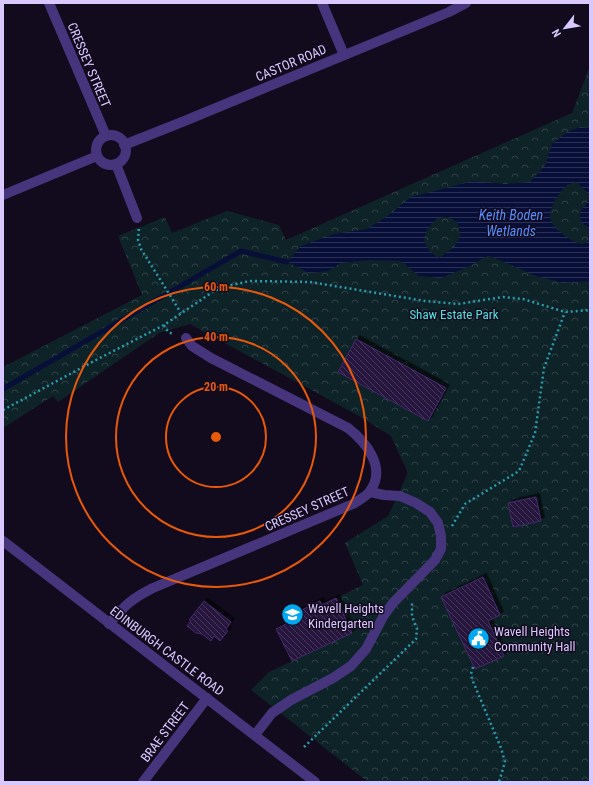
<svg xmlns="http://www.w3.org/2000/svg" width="593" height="785" font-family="'Roboto Condensed',sans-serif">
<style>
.park{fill:url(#park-crowns)}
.water{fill:url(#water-rules);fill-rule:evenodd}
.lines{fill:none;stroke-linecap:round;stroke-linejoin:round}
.stream{stroke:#070f39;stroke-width:5}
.building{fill:url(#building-back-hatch);stroke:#43286b;filter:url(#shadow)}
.path{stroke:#2a9cb0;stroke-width:2.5;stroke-dasharray:2 3;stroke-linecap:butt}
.minor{stroke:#46357d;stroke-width:10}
.ring{fill:none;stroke:#e8590c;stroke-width:2}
.labels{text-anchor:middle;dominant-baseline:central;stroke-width:3;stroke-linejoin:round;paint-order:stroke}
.street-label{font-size:13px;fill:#d9c7ff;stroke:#120b1d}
.park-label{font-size:13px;fill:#51e0da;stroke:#120b1d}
.poi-label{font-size:13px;fill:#d9c7ff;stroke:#120b1d;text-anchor:start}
.water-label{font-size:14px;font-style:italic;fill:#558dff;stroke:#120b1d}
.centre{fill:#e8590c;stroke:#120b1d;stroke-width:2}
.ring-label{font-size:12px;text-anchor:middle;font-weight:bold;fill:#e8590c;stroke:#120b1d;stroke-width:3;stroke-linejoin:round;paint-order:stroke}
</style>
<defs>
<pattern id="park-crowns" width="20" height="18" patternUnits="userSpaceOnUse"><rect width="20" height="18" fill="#0e2327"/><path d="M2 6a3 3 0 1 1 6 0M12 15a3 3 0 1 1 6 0" fill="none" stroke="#304147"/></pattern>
<pattern id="water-rules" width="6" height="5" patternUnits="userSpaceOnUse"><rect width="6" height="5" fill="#070f39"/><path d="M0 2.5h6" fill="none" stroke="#2b3057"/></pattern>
<pattern id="building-back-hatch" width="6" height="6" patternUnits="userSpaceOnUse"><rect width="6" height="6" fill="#27173e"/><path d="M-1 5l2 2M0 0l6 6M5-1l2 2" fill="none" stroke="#46375b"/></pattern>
<filter id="shadow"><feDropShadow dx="3.5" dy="-3.5" stdDeviation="0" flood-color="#0009"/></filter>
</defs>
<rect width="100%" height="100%" fill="#120b1d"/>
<path class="park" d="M590,66v716h-222l-117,-92 18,-18 83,-39 -16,-35 27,-13 -18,-42 43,-27 20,-43 -17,-37 -30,-19 -171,-93 -31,9 -101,69 -5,-6 -50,32v-61l139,-72 -24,-59 47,-19 7,16 55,-22 52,14 7,15 286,-127z"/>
<g class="water">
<path d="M581,127l9,1v69l-3,-5 -11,-10c-2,1 -6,2 -8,3 -9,6 -21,26 -17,36 3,8 24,24 32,23 3,-1 4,-2 6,-3l1,-7v47l-27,2 -27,-7 -46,-20 -7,2 -11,7 -31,13 -22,-2 -18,-15 -32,-1 -28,3 -13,8 -19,2 -22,-11 14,-16 33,-12 33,-5 19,-12 25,-20 62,-16 33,3 24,-2 15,-17 7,-21 15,-12zM447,217c13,4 12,8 13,20l-6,10 -15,11c-20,-13 -18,-23 -2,-40z"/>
<path d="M590,199v33l-2,-5c-7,-3 -8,-8 -8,-15z"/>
</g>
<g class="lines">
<path class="stream" d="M3,389l238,-138 46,11"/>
</g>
<g class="building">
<path d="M356,339l90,49 -18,33 -90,-49z"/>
<path d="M536,497l5,24 -28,6 -5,-24z"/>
<path d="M483,577l17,38 -12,6 16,35 -29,13 -34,-72z"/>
<path d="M336,598l16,35 -60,28 -16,-32 10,-5 -3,-5 37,-18 2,4z"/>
<path d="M204,601l27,21 -5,7 2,2 -8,10 -6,-5 -3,5 -9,-7 -6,-1 -9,-7 4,-5 -2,-1z"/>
</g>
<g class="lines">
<g class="path">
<path d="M139,229l-1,11 3,9 40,64"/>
<path d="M164,325l4,7 5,2"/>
<path d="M3,410l93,-50 68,-35 50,-34 18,-6 18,-4 60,1 115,19 33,3 45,-7 20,2 42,13 25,-2"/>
<path d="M452,526l13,-22 54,-33 16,-38 9,-65 21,-56"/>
<path d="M473,667l-2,7 1,5 29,69 4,14 -6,20"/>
<path d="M304,747l112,-108 1,-10 -5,-13v-13"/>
</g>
<g class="minor">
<path d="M49,3l57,133"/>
<path d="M322,3l22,52"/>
<circle cx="111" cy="150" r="15"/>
<path d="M124,145l58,-23 267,-110 17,-9"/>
<path d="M116,164l21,54"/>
<path d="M3,195l94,-39"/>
<path d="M3,541l312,241"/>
<path d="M109,624c16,-19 22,-25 44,-36l200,-84c6,-4 13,-7 17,-13 17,-23 -4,-49 -22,-63l-137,-70 -19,-12 -6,-8"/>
<path d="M255,735l17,-22 19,-13 42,-22 18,-12 15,-17 18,-34 9,-12 42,-43 6,-11v-13l-3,-13 -8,-11 -14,-9 -16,-7 -16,-1 -14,-3"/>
<path d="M143,782l64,-84"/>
</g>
</g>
<g class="ring">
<circle cx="216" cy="437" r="50"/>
<circle cx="216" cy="437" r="100"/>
<circle cx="216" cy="437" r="150"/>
</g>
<defs>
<symbol id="school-disc" viewBox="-11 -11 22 22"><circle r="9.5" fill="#00a8f2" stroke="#120b1d"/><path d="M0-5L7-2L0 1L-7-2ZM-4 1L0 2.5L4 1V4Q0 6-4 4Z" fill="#fff"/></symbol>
<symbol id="civic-disc" viewBox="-11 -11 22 22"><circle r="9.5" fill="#00a8f2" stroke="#120b1d"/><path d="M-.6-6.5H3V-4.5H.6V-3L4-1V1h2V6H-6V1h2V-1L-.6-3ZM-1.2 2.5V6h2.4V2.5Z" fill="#fff"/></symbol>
</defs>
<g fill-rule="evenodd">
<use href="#school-disc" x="280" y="602" width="25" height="25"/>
<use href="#civic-disc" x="466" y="626" width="25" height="25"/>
</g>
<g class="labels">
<g class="street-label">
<text transform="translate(291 63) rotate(-23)">CASTOR ROAD</text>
<text transform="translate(89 65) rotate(67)">CRESSEY STREET</text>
<text transform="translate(307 509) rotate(-24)">CRESSEY STREET</text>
<text transform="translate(167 651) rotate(37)">EDINBURGH CASTLE ROAD</text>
<text transform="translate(165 732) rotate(-53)">BRAE STREET</text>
</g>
<g class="park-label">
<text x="454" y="314">Shaw Estate Park</text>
</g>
<g class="poi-label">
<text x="308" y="608">Wavell Heights<tspan x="308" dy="15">Kindergarten</tspan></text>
<text x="494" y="631">Wavell Heights<tspan x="494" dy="15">Community Hall</tspan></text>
</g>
<g class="water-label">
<text x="511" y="215">Keith Boden<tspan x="511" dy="16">Wetlands</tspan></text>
</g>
</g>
<circle cx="216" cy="437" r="6" class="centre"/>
<g class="ring-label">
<text x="216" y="291">60 m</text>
<text x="216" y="341">40 m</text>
<text x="216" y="391">20 m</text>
</g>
<rect width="593" height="785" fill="none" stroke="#d9c7ff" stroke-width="8"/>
<g transform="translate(565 28) rotate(239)" stroke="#120b1d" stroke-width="3" paint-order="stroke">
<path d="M0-3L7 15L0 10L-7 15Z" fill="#d9c7ff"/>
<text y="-6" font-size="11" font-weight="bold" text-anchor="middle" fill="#d9c7ff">N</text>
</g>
</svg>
